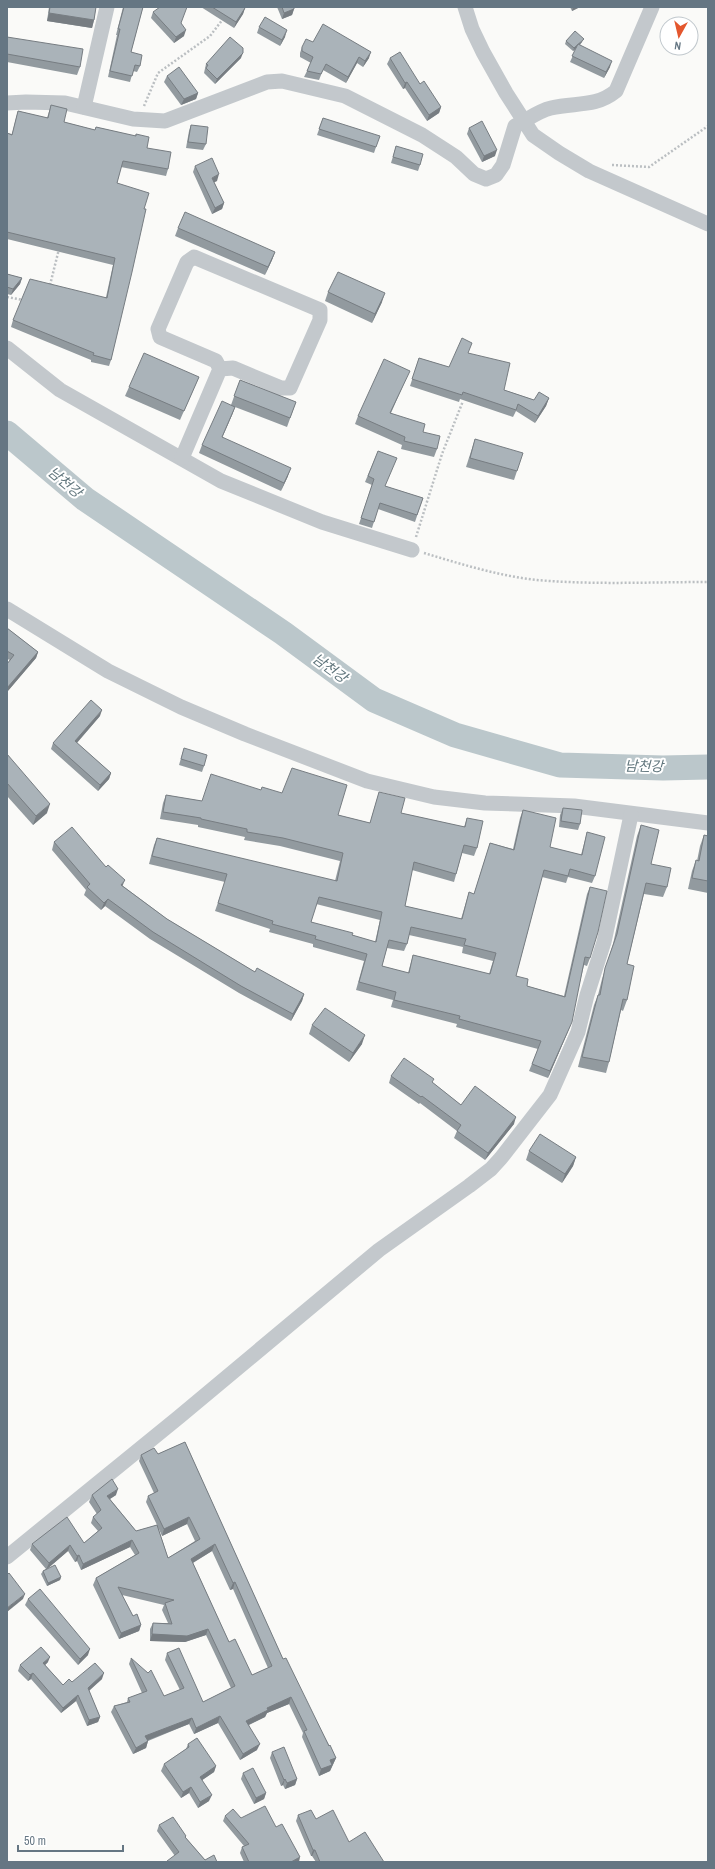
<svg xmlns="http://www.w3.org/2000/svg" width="715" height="1869" font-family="'Archivo Narrow','Noto Sans KR',sans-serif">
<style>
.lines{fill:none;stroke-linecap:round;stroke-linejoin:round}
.river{stroke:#bbc7cb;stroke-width:25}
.path{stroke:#bbbfc2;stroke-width:2.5;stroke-dasharray:2 2;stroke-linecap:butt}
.minor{stroke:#c3c8cc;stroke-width:15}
.wall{fill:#929a9f;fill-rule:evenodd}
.shaded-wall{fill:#777d82}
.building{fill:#aab3b9;stroke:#777d82;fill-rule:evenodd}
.labels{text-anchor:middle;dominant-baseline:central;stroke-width:4;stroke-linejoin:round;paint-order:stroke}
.water-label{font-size:14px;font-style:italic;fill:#60757c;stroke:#fff}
</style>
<rect width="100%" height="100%" fill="#fafaf8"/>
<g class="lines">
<path class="river" d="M7,433l78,66 198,134 91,67 81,35 105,30 103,3 45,-1"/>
<g class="path">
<path d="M144,106l14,-33 52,-37 13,-17"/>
<path d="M612,165l37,2 59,-41"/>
<path d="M50,285l9,-36"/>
<path d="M7,297l16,3"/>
<path d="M416,537l26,-83 21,-53"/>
<path d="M424,553c37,11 75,23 113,27 57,5 114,2 171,2"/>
</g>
<g class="minor">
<path d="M465,7l7,22 11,23 23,41 27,42 26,18 30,18 119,53"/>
<path d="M7,103l19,-1 39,1 68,16 32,2 102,-39 15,-1 63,15 77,39 34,22 18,17 12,5 10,-4 7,-10 12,-39c12,-6 23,-15 36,-18 24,-6 44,0 65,-17l36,-84"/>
<path d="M84,107l23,-100"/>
<path d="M7,348l53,42 161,91 101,41 90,28"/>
<path d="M182,458l38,-89 -4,-8 -56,-24 -2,-8 29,-67 7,-5 126,53v10l-30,68h-9l-48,-20 -13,1"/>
<path d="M7,609l101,62 73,36 64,27 122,47 67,16 51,6 89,3 134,17"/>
<path d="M7,1557l172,-140 200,-167 90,-64 22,-17 10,-11 49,-63 28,-63 9,-37 17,-53 27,-127"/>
</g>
</g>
<g class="wall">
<path d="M49,7h47l-2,13 -2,8 -45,-7z"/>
<path d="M123,7h20l-12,45 9,14 -3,6 -4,-1 -3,11 -22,-5 9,-42h-1z"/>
<path d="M201,7h43l1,1 -2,6 -9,14z"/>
<path d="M277,7h17v2l-2,6 -10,4z"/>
<path d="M570,7h10l-8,4z"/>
<path d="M153,12l28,11 3,13 -10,7 -23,-25z"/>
<path d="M259,27l26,10 -5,9 -23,-13z"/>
<path d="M7,37l73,30 -3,8 -70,-13z"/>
<path d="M566,41l16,1 -2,3 30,22 -6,11 -34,-16 6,-13 -3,2 -8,-7z"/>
<path d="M313,42l56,16 -6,9 -6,-4 -11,20 -23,-13 -4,10 -15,-3 7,-14 -11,-6v-4l2,-6z"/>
<path d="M241,58l-26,26 -11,-11 2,-9z"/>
<path d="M390,58l30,26 21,23 -2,6 -12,8 -22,-33 -2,1 -16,-25z"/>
<path d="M167,76l31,17 -2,6 -15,6 -17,-23z"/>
<path d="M51,105l13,17 31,8 1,-3 39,9 1,-2 11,14 21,21 -2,7 -45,-9 -4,16 27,26 -33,151 -2,6 -18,-4v-2l-80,-33 2,-7 93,-23 7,-32 -106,-26v-106l5,1 4,-16 2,-7 29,7z"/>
<path d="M323,118l53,29 -2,6 -57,-18z"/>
<path d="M191,125l15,19 -3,6 -17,-2 3,-17z"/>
<path d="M469,128l26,28 -13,6 -15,-28z"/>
<path d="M396,146l24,19 -2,6 -27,-8z"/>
<path d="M195,166l22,15 -3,1 10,21 -2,6 -10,5 -19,-42z"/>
<path d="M178,228l97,24 -3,8 -7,15 -90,-39z"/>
<path d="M7,274l15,4 -2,6 -9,11 -4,-1z"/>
<path d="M328,292l54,10 -10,21 -47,-22z"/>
<path d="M469,353l35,37 30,10 15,-2 -3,8 -11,17 -19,-12 -3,6 -53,-18 -1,3 -49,-16 9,-28 30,9z"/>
<path d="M199,377l-19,43 -55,-24 4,-9z"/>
<path d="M406,379l-15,34 32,19 14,17 -3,8 -33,-8 1,-4 -47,-21 3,-8z"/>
<path d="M240,380l56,22 -9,25 -52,-20 -3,8 -10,22 66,39 -7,15 -82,-38 3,-8 29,-40z"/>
<path d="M475,439l42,32 -3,9 -48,-13z"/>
<path d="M378,451l7,35 38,12 -8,24 -37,-13 -6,19 -13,-4 13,-39 -7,-3z"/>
<path d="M7,628l31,24 -2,6 -29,34v-28l3,-4 -3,-1z"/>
<path d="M100,716l-23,27 34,30 -2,6 -11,12 -47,-42 2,-6z"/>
<path d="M184,748l20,18 -2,6 -23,-7z"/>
<path d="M7,754l40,59 -14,12 -26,-29z"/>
<path d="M379,792l22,21 63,14 3,-9 10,30 -3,8 -12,-3 -8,29 -42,-12 -7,36 56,13 8,-27 5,2 16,-51 23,6 7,-31 3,-8 27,37 31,8 4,-15 2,-8 8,44 -3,7 -24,-6 -2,6 -24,-6 -26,99 11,10 37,10 23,-102 3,-7v71l-3,8 -3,-1 -15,64 -21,49 -19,-7 9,-22 -82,-22 1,-3 -66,-17 2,-7 -37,-10 8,-29 -51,-14v-3l-44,-12 1,-3 -55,-18 10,-29 -76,-18 5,-19 3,-7 178,43 5,-20 -60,-15 -36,-6 1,-3 -47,-10v-2l-38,-6 3,-16 3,-8 36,6 136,14 32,8zM316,904l64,16 -5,22 -23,-7 -41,-13zM409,935l54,12 -1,6 31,8 -4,13 -76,-19 -5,18 -26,-7 5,-18 17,3 3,-7z"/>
<path d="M563,808l17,16 -2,6 -19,-3 1,-12z"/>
<path d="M641,825l10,39 16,23 -4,10 -19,-3 -17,70v36l-4,11 -2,-1 -12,52 -3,11 -28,-6 16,-62 4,-10 4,-16 11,-35 24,-108z"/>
<path d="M704,835l4,1v57l-20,-4 4,-18 4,-11 1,1 3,-15z"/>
<path d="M54,842l69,44 44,33 88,53 49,22 -2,7 -11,20 -52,-28 -89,-54 -45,-33 -4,4 -17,-15 2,-5 -34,-40z"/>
<path d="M312,1025l50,19 -13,18 -40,-28z"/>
<path d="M391,1076l42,7 28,22 53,19 -29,36 -31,-22 3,-7 -37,-28 -1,1 -30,-21z"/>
<path d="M529,1151l47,6 -3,9 -11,17 -36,-23z"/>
<path d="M185,1442l98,217 53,99 -6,13 -11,5 -17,-39 1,-4 -14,-29 -22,9 -2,4 -16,8 8,25 -17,10 -22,-37 -24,11 -5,-10 -41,17 -2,7 -13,6 -22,-42 3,-6 13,-4 1,-4 14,-5 -13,-29 2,-6 33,38 16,-6 -15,-30 2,-7 36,49 28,-14 -25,-53 -21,7 -35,-1v-12l3,-6h15l-6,-13 2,-5 -42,-10 11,21 8,9 -2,6 -20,8 -26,-54 3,-7 39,-23 -5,-8 -49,23 -4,-9 -2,1 -7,-11 -21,18 14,8 -1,3 -13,6 -6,-12 2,-3 3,-2 -16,-19 2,-6 52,-1 14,-12 -7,-8 2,-6 4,-3 -8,-12 3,-7h24l-6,4 26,32 21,-6 -11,-23 2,-6 6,-3 -15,-32 2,-6 17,-1zM187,1524l8,17 -27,17 -10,-31 4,9zM212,1551l18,39 3,-1 35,79 -16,7 -23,-33 -36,-79z"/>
<path d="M28,1599l60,56 -10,10 -53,-60z"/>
<path d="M48,1662l-3,3 18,20 9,-3 30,-3 -13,12 11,26 -2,5 -11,4 -11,-25 -15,12 -30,-34 -3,2 -10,-10 2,-6z"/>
<path d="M188,1744l28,22 -2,6 -12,8 7,21 -11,7 -9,-15 -8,5 -20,-27 3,-7 22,-15z"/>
<path d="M272,1752l25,27 -2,6 -10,4 -2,-4 -2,1 -11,-28z"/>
<path d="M243,1773l23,20 -2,6 -10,5 -13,-25z"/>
<path d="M298,1815l18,4 33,23 35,20h-68l-4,-6h-1l-15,-35z"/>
<path d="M225,1816l16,2 35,9 23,35h-55l-4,-9 2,-6 2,-1 -21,-25z"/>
<path d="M159,1825l27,11v2l19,22 12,2h-50l8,-6 -18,-25z"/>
</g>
<g class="shaded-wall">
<path d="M573,7h7l-8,4z"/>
<path d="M245,8l-2,6 -9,14 2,-6z"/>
<path d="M294,9l-2,6 -10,4 2,-6z"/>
<path d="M49,13l45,7 -2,8 -45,-7z"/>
<path d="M186,30l-2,6 -10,7 2,-6z"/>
<path d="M287,30l-2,7 -5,9 2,-6z"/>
<path d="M584,39l-2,3 -9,9 1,-3z"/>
<path d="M371,52l-2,6 -6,9 2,-6z"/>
<path d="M243,53l-2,5 -26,26 2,-5z"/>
<path d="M359,57l-2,6 -11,20 2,-6z"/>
<path d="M612,61l-2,6 -6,11 2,-6z"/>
<path d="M407,82l-2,6 -2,1 2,-6z"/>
<path d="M198,93l-2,6 -15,6 3,-6z"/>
<path d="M441,107l-2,6 -12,8 2,-6z"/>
<path d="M497,150l-2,6 -13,6 2,-6z"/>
<path d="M219,174l-2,7 -7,3 2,-6z"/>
<path d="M224,203l-2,6 -10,5 3,-6z"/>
<path d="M275,252l-3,8 -7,15 3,-8z"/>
<path d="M22,278l-2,6 -9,11 2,-6z"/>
<path d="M385,293l-3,9 -10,21 3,-9z"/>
<path d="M549,398l-3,8 -11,17 3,-7z"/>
<path d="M235,407l-3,8 -13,30 3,-8z"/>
<path d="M291,468l-3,8 -7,15 3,-8z"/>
<path d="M38,652l-2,6 -29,34v-4z"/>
<path d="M102,710l-2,6 -27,31 2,-6z"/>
<path d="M111,773l-2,6 -11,12 2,-6z"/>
<path d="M50,804l-3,9 -14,12 3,-9z"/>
<path d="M125,880l-3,7 -1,-2z"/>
<path d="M108,899l-3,7 -4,4 3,-7z"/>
<path d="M304,994l-2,7 -11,20 2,-7z"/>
<path d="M572,1022l-24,56 2,-7z"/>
<path d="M365,1035l-3,9 -13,18 4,-9z"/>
<path d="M516,1117l-2,7 -29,36 3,-7z"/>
<path d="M576,1157l-3,9 -11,17 3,-9z"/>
<path d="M118,1489l-2,6 -11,7 2,-6z"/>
<path d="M189,1517l-2,7 -25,12 2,-7z"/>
<path d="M132,1540l-2,7 -49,23 2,-6z"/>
<path d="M215,1544l-3,7 -23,14 2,-6z"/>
<path d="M70,1545l-2,6 -22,19 3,-7z"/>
<path d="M79,1555l-2,6 -2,1 2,-6z"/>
<path d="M61,1577l-1,3 -13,6 1,-3z"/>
<path d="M235,1582l-2,7 -3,1 3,-7z"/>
<path d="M25,1594l-2,5 -16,13v-4z"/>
<path d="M141,1625l-2,6 -20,8 2,-6z"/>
<path d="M208,1629l-2,6 -21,7 -35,-1 2,-7z"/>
<path d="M90,1649l-2,6 -10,10 2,-6z"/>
<path d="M50,1657l-2,5 -7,7 2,-6z"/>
<path d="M33,1673l-2,6 -3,2 2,-6z"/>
<path d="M104,1673l-2,6 -17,15 3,-6z"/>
<path d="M78,1695l-2,6 -15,12 2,-5z"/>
<path d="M291,1697l-2,7 -22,9 -2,4 -21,10 2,-6 21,-13z"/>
<path d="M220,1716l-2,7 -24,11 2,-6z"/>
<path d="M100,1717l-2,5 -11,4 2,-6z"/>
<path d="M192,1718l-3,6 -46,18 2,-6z"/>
<path d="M148,1741l-2,7 -13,6 3,-6z"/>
<path d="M260,1744l-3,6 -17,10 3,-6z"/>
<path d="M336,1758l-6,13 -11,5 2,-7 9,-9z"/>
<path d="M216,1766l-2,6 -16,11 2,-6z"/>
<path d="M285,1779l-2,6 -2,1 3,-6z"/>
<path d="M297,1779l-2,6 -10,4 2,-6z"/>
<path d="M191,1787l-2,6 -8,5 2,-6z"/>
<path d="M266,1793l-2,6 -10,5 2,-6z"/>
<path d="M212,1795l-3,6 -11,7 2,-6z"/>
<path d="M313,1850h2l-3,6h-1z"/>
<path d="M300,1857l-1,5h-8z"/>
</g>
<g class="building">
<path d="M50,7h46l-2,13 -45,-7z"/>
<path d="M124,7h19l-12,45 11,3 -2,11 -5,-1 -3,11 -22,-5 10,-42h-2z"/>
<path d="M160,7h27l-6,16 5,7 -10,7 -23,-25z"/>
<path d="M212,7h32l1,1 -9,14z"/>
<path d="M282,7h12v2l-10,4z"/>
<path d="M265,17l22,13 -5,10 -23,-13z"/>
<path d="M323,24l48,28 -6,9 -6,-4 -11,20 -22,-13 -5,10 -14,-3 6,-14 -11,-6v-4l4,-8 7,3z"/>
<path d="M575,31l9,8 -10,9 -8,-7z"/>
<path d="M7,37l76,12 -3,18 -73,-13z"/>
<path d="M230,37l13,11v5l-26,26 -11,-11 2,-3 -2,-1z"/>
<path d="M578,44l34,17 -6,11 -34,-16z"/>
<path d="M400,52l20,32 4,-3 17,26 -12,8 -22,-33 -2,1 -15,-25z"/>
<path d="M179,67l19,26 -14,6 -17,-23z"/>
<path d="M51,105l16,4 -3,13 31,8 1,-3 40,9v-2l13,3 -2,11 24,4 -3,17 -45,-8 -6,22 32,10 -5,16h2l-14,63 -21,88 -18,-5 1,-2 -81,-33 17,-41 77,19 8,-40 -108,-26v-99l5,2 6,-24 30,7z"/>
<path d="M323,118l57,18 -4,11 -57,-18z"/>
<path d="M482,121l15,29 -13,6 -15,-28z"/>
<path d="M191,125l17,2 -2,17 -18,-2z"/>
<path d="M396,146l27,8 -3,11 -27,-8z"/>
<path d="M212,158l7,16 -7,4 12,25 -9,5 -20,-42z"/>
<path d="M185,212l90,40 -7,15 -90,-39z"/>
<path d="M338,272l47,21 -10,21 -47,-22z"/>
<path d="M7,274l15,4 -9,11 -6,-2z"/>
<path d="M462,338l10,5 -4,10 42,10 -6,27 30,10 5,-8 10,6 -11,18 -20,-12 -2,6 -53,-18 -1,3 -50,-16 7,-21 30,9z"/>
<path d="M144,353l55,24 -15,34 -55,-24z"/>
<path d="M384,359l26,12 -20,42 35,11 -2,8 17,4 -3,13 -33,-8 1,-4 -47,-21z"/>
<path d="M240,380l56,22 -6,16 -56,-22z"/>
<path d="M222,401l13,6 -13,30 69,31 -7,15 -82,-38z"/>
<path d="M475,439l48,14 -6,18 -47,-13z"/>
<path d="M378,451l19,7 -12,28 38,12 -6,17 -37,-12 -6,19 -13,-4 13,-39 -6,-3z"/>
<path d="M7,628l31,24 -31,36v-24l7,-9 -7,-4z"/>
<path d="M91,700l11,10 -27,31 36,32 -11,12 -47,-42z"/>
<path d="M184,748l23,7 -3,11 -23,-7z"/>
<path d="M7,754l43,50 -14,12 -29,-33z"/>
<path d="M292,768l55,17 -9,30 32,8 9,-31 26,6 -4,15 64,14 2,-9 16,3 -6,27 -13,-3 -8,29 -42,-12 -9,44 57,13 7,-27 5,2 16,-51 24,7 9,-40 33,8 -6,29 32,8 5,-23 18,5 -10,39 -25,-7 -2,7 -24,-6 -28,106 12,3 -1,7 38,11 25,-110 17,4 -9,41 -8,26 -5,-1 -13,65 -22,49 -18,-7 9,-23 -82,-22 1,-3 -66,-16 2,-8 -37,-10 8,-28 -52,-15 1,-3 -44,-12 1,-3 -55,-18 9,-29 -75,-18 5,-18 180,43 6,-28 -60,-15 -36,-6v-3l-46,-10v-1l-38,-6 3,-17 36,6 9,-27 50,16 1,-3 20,6zM319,897l63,15 -6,30 -24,-7 1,-2 -42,-11zM411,927l55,12 -2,6 32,8 -6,21 -77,-19 -4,18 -27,-7 7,-26 18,4z"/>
<path d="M563,808l19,2 -2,14 -19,-3z"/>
<path d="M641,825l18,5 -8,34 20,4 -4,19 -21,-4 -19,81 7,2 -7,34 -4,-1 -14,63 -27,-5 16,-62h2l5,-27 12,-34z"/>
<path d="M72,827l34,40 2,-2 17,15 -4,5 46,34 88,53 2,-4 47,26 -11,20 -52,-28 -88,-54 -45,-33 -4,4 -17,-16 3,-3 -36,-42z"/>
<path d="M704,835l4,1v45l-16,-3 4,-18 3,1z"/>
<path d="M325,1008l40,27 -12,18 -41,-28z"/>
<path d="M404,1058l30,21 -2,3 29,23 14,-19 41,31 -28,36 -31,-22 4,-6 -39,-29 -1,1 -30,-21z"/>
<path d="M540,1134l36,23 -11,17 -36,-23z"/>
<path d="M185,1442l98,217 3,-1 43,88 1,-1 6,13 -6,2 2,5 -11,4 -17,-38 3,-1 -16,-33 -24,11 1,2 -22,11 14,23 -17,10 -23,-38 -24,12 -4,-10 -47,18 3,5 -12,7 -22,-42 16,-4 -2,-4 19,-7 -16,-33 17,15 3,-3 13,26 20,-8 -17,-35 12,-5 24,54 32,-16 -27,-57 -21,7 -35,-2 1,-11 19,1 -7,-21 9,-3 -56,-13 15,29 4,-2 4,11 -20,8 -25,-55 43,-25 -7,-13 -49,24 -4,-9 -2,1 -7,-11 -21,18 -17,-19 35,-27 17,26 18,-15 -9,-11 8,-7 -9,-15 20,-16 6,10 -11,7 29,35 21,-6 11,33 32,-19 -11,-22 -25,12 -16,-33 10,-5 -17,-36 13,-7 4,6zM215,1544l18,39 2,-1 37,84 -20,9 -17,-36 -6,3 -38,-83z"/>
<path d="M55,1565l6,12 -13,6 -5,-12z"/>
<path d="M9,1573l16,21 -18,14v-33z"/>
<path d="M40,1589l50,60 -10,10 -52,-60z"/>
<path d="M41,1647l9,10 -7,6 20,22 6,-6 3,3 23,-19 9,10 -16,15 12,29 -11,3 -11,-25 -15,13 -30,-35 -3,2 -10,-10z"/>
<path d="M197,1738l19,28 -16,11 12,18 -12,7 -9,-15 -8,5 -19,-28 25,-17 -1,-3z"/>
<path d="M284,1747l13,32 -10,4 -2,-4 -1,1 -12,-28z"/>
<path d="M253,1768l13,25 -10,5 -13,-25z"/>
<path d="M265,1806l11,21 6,-3 18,33 -9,5h-42l-7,-15 7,-3 -24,-28 8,-7 8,9z"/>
<path d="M311,1810l5,9 17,-9 16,32 16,-10 19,30h-64l-5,-12h-2l-15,-35z"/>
<path d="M173,1817l13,19 -1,1 20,23 9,-5 3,7h-49l-1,-1 12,-9 -20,-27z"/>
</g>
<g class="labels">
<g class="water-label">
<text transform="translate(65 482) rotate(40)">남천강</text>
<text transform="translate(330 668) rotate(36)">남천강</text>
<text transform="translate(644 766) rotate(1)">남천강</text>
</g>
</g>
<rect width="715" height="1869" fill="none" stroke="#657683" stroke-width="16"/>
<g transform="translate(679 36) rotate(188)"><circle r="19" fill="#ffffff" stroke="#c1c8cd"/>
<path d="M0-3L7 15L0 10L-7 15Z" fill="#e4572e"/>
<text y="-6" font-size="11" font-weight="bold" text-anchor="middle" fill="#657683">N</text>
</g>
<path d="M18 1845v6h105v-6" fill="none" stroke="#657683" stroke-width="2"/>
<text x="24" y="1845" font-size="12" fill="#657683" stroke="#ffffff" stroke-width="3" paint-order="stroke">50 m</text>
</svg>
